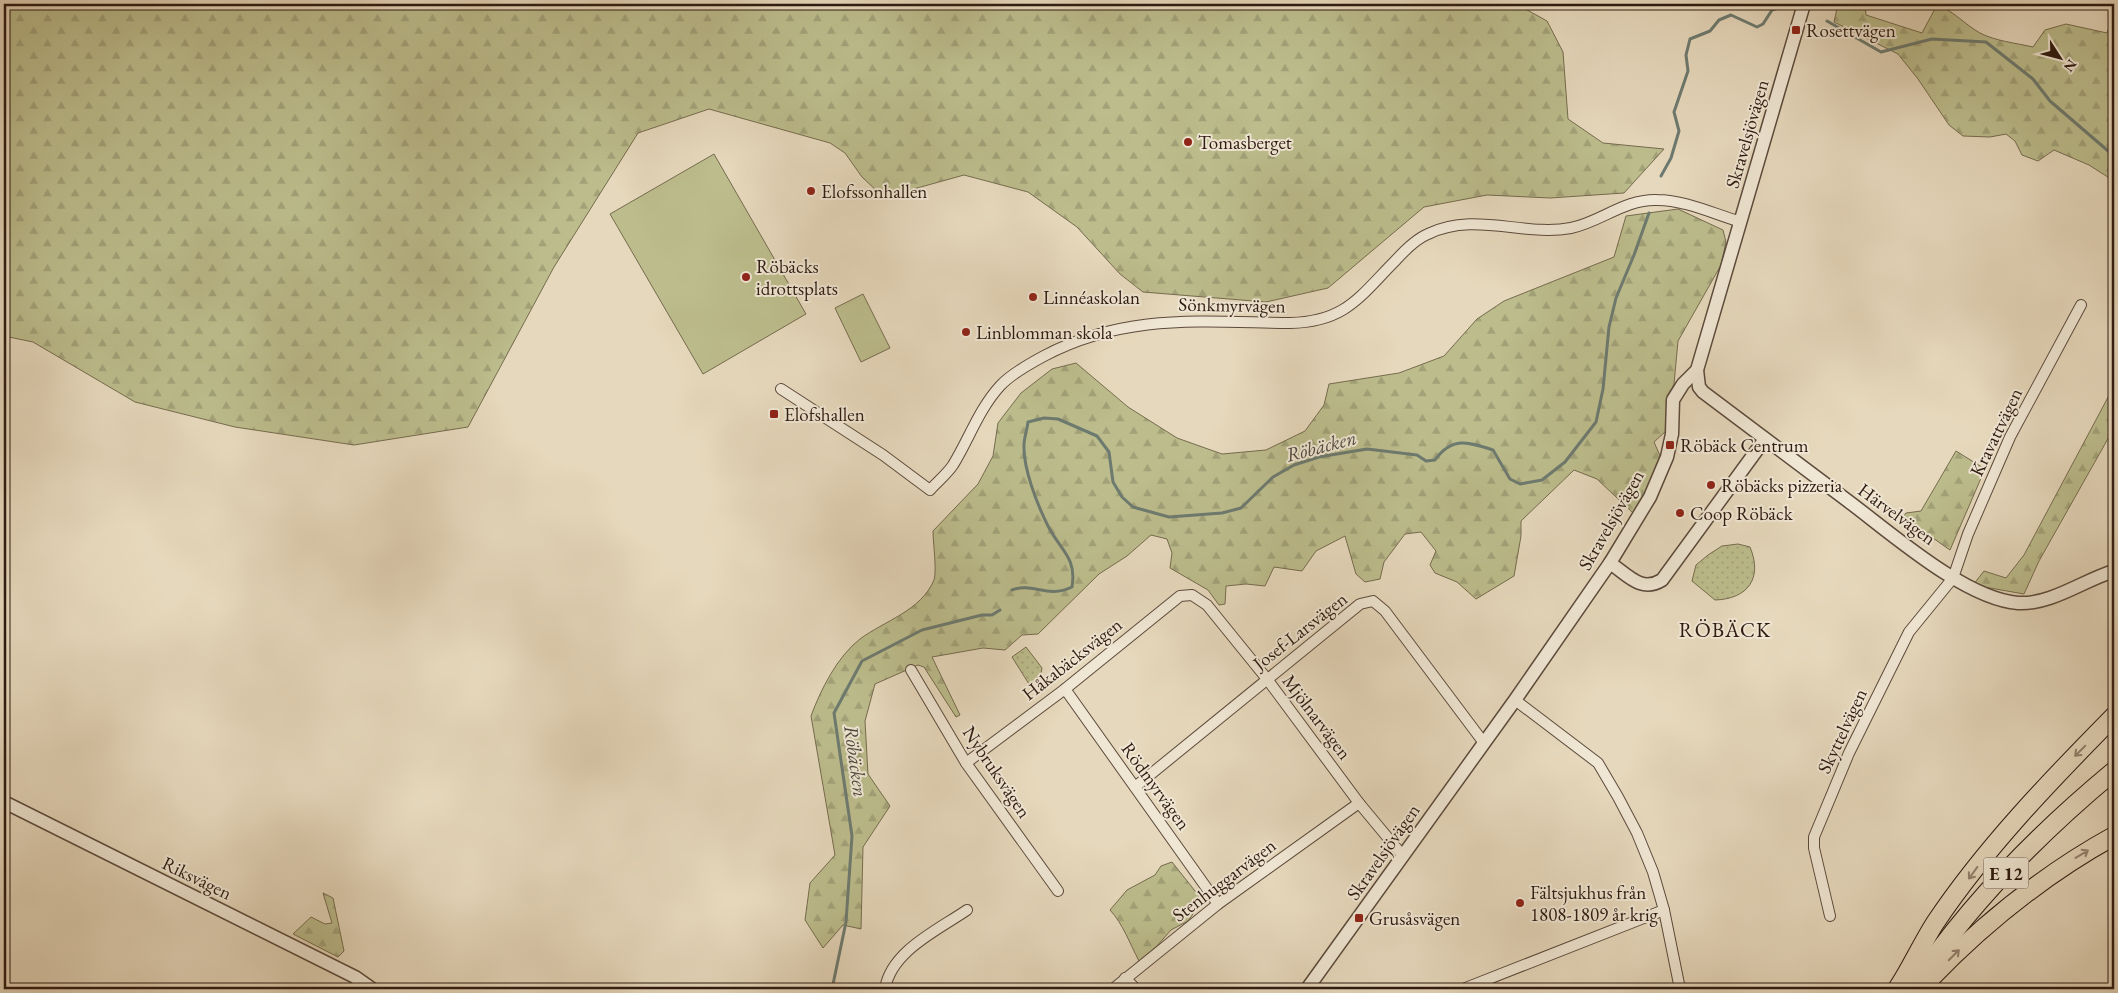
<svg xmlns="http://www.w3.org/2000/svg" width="2118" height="993" font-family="'EB Garamond',serif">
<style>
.forest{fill:url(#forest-firs);stroke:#756b4e}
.park{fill:url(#park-dots);stroke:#756b4e}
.garden{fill:#bcbc8c;stroke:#756b4e}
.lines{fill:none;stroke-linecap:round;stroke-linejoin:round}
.stream{stroke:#6d7a6f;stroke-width:3}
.minor-casing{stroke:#5c4a3c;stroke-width:12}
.tertiary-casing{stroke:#5c4a3c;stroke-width:15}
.trunk-casing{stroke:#2e1a11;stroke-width:20}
.minor{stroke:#efe6d3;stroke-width:10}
.tertiary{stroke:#efe6d3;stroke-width:12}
.trunk{stroke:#e6d8bc;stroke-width:18}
.oneway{stroke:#93826f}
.poi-dot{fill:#8f2418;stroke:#efe6d3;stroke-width:2}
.labels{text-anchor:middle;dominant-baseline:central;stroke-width:4;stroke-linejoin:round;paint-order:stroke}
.shield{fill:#efe6d3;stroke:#68574b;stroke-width:1}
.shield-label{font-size:18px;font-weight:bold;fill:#2e1a11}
.poi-label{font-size:19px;fill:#2e1a11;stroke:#efe6d3;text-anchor:start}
.street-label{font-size:19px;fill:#2e1a11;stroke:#efe6d3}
.water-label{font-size:20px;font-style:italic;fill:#4e4a40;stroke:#efe6d3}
.quarter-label{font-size:21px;letter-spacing:1px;fill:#2e1a11;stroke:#efe6d3}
</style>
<defs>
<pattern id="forest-firs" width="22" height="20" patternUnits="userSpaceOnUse" patternTransform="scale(1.25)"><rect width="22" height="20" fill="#bcbc8c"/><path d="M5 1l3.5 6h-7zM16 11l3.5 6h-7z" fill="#a2a178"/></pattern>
<pattern id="park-dots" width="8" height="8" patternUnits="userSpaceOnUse" patternTransform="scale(1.25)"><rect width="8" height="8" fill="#bcbc8c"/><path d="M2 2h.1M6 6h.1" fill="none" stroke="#a2a178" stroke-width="1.8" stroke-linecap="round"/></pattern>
</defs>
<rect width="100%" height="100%" fill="#e6d8bc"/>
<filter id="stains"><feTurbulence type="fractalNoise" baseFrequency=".004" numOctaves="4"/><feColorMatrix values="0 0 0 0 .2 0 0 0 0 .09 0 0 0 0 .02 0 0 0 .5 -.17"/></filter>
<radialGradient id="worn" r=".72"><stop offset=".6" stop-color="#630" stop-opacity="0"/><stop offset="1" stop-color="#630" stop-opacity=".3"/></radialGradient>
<g class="forest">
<path d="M4,4h1517l-1,2 27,15 16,31 5,67 35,24 61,6 -40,44 -74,5 -63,-3 -63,12 -96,81 -62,14 -123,-10 -23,-18 -43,-47 -49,-35 -64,-17 -72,20 -14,-3 -16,-15 -17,-24 -15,-10 -121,-34 -71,24 -84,134 -86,160 -114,18 -119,-18 -100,-25 -102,-60 -29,-6z"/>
<path d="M1838,4h27l1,11 56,18 15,-28c17,6 27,19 43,28 15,8 36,10 53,14l12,-17 21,-6 41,9 7,-19v167l-25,-16 -35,-15 -16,11 -16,-6 -7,-14 -9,-7 -16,3 -27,-1 -14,-11 -31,-46 -20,-25 -64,-32z"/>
<path d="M1678,209l45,21 3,12 -5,23 -43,76 -4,43 -7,14 -1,33 -12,11 7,16 -13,35 -15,20 -36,-34 -23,-9 -53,51v15l-7,40 -38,23 -19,-17 -22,-9 -5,-8 6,-14 -15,-19 -16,2 -21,28 -4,17 -15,3 -9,-8 -11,-38 -29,15 -14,20 -28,-4 -9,19 -19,-2 -20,2 -1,18 -6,1 -11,-15 -38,-22 2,-15 -5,-14 -16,-4 -24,21 -28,18 -61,60 -16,1 -17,15 -22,-2 -51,9 28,58 -4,2 -32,-50 -6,-2 -43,19 -10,37 3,53 22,32 -27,41 -2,82 -18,-4 -20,23 -18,-28 5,-37 25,-28 -24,-139c10,-27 26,-59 49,-77 24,-18 61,-28 74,-59 3,-9 -1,-38 -1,-49l45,-47 15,-28 5,-33 23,-30 31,-24 24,-6 52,44 49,31 45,16 44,-4 39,-19 19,-26 5,-21 70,-11 45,-17 33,-37 27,-18 110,-44 12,-41z"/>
<path d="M2114,386v42l-75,133 -15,33 -51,-9 11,-14 22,7 18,-23z"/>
<path d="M1956,451l29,18 -35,81 -47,-33 3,-4 15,-2z"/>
<path d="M1172,862l27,34 -1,11 -10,14 -17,9 -15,17 -17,14c-9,-17 -16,-37 -29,-51l17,-20 28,-15 6,-9z"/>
<path d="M323,893l10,5 11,53 -6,6 -45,-23 18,-17 14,7 7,-1z"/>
</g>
<g class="park">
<path d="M1738,544l12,3c13,31 -2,52 -35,53l-23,-19 4,-16 12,-10 14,-9z"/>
<path d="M1026,647l16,21 -2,11 -11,5 -17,-27z"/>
</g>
<g class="garden">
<path d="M714,154l92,160 -103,60 -93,-160z"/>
<path d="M863,294l27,54 -29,14 -26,-54z"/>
</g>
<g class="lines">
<g class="stream">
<path d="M1827,21l54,31 51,-13 54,3 47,37 17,22 64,55"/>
<path d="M1661,176l10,-18 8,-27 -5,-19 14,-41 -2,-16 4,-16 20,-8 9,-11 12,-5 26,12 6,-3 9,-14 6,-2"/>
<path d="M1012,590c21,-8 35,9 60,-3 5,-30 -12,-37 -24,-61 -11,-22 -25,-58 -24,-81 0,-7 3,-15 4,-23l16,-4 14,1 39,17 12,16 4,30 9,15 11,10 36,10 53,-4 19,-5 32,-31 21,-12 25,-8 48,-8 50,6 9,6 9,-1c17,-24 34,-18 58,-10l17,29 10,5 22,-4 23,-18 31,-40 7,-33 6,-62 7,-29 18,-43 15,-42"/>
<path d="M832,989l14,-67 6,-86 -18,-123 28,-52 60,-31 60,-15h10l8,-5"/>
</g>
<defs>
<g id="minor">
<path d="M781,389l102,66 47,35c7,-8 17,-16 23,-25 16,-26 26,-56 47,-79 11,-12 29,-22 44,-30 82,-43 156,-34 246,-33 56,-1 70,-27 106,-63 9,-10 20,-21 32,-26 47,-23 95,3 143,-6 30,-6 53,-29 86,-28 28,0 57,14 84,22"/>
<path d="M911,670l55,93 92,128"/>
<path d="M1065,689l153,215"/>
<path d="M1515,700l83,63 20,34 19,36 16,39 11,38 16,79"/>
<path d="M966,763l99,-74 115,-93 12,-1 15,10 60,74 92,124 44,53"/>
<path d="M1135,787l225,-183 13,-3 12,10 99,132"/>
<path d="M1830,916l-16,-68v-11l35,-84 60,-121 44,-54 15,-44 42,-97 71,-132"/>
<path d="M1125,978l11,11"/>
<path d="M885,989c6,-38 53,-59 82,-79"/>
<path d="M1113,989l105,-85 141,-101"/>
<path d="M1463,989l201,-79"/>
</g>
<g id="tertiary">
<path d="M1697,370l2,17 4,5c48,36 97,73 145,109 43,32 117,98 170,102 33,2 66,-23 96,-32"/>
<path d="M1610,563c18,12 31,30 52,17l103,-141"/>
<path d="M4,802l351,175 17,12"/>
<path d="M1307,989l208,-289 95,-137 40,-66 17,-40 5,-23 1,-34 10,-16 14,-14 107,-366"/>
</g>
<g id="trunk">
<path d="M1929,980c55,-57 116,-106 185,-144"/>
<path d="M1897,989c14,-21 24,-44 38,-66 51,-76 115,-142 179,-207"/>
<path d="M1912,989c55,-83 126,-155 202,-218"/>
</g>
</defs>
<use href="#minor" class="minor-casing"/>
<use href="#tertiary" class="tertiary-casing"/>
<use href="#trunk" class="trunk-casing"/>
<use href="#minor" class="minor"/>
<use href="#tertiary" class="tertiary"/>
<use href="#trunk" class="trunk"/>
</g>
<defs><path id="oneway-shaft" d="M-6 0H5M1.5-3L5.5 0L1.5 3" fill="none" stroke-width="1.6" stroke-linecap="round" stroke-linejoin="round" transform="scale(1.25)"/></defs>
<g class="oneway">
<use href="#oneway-shaft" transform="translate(2080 751) rotate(135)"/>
<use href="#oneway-shaft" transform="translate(2082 854) rotate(-31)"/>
<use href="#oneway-shaft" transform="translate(1973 873) rotate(126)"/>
<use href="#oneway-shaft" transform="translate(1954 955) rotate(-45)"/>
</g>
<g class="poi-dot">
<rect x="1791" y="25" width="10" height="10" rx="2.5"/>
<circle cx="1188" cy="142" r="5"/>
<circle cx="811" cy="191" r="5"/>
<circle cx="746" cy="277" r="5"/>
<circle cx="1033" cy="297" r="5"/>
<circle cx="966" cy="332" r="5"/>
<rect x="769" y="409" width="10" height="10" rx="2.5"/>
<rect x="1665" y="440" width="10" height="10" rx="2.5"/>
<circle cx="1711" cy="485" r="5"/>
<circle cx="1680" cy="513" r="5"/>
<circle cx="1520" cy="903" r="5"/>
<rect x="1354" y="913" width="10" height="10" rx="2.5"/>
</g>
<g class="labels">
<rect class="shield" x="1983.5" y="857.5" width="45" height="31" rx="4"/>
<g class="shield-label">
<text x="2006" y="873">E 12</text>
</g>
<g class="poi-label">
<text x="1806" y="30">Rosettvägen</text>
<text x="1198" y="142">Tomasberget</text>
<text x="821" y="191">Elofssonhallen</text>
<text x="756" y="266">Röbäcks<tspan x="756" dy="22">idrottsplats</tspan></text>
<text x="1043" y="297">Linnéaskolan</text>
<text x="976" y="332">Linblomman skola</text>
<text x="784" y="414">Elofshallen</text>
<text x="1680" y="445">Röbäck Centrum</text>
<text x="1721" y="485">Röbäcks pizzeria</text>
<text x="1690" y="513">Coop Röbäck</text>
<text x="1530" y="892">Fältsjukhus från<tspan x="1530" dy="22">1808-1809 år krig</tspan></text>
<text x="1369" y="918">Grusåsvägen</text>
</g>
<g class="street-label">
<text transform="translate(1747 134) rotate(-74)">Skravelsjövägen</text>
<text transform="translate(1232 305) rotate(1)">Sönkmyrvägen</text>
<text transform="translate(1996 432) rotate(-64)">Kravattvägen</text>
<text transform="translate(1897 514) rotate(36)">Härvelvägen</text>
<text transform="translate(1611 520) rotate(-60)">Skravelsjövägen</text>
<text transform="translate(1300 631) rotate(-38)">Josef-Larsvägen</text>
<text transform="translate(1072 659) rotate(-38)">Håkabäcksvägen</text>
<text transform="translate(1317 717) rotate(53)">Mjölnarvägen</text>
<text transform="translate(1842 731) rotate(-65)">Skyttelvägen</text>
<text transform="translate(997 772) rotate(56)">Nybruksvägen</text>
<text transform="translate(1156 786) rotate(54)">Rödmyrvägen</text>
<text transform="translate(1383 852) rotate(-55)">Skravelsjövägen</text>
<text transform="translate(197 878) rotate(26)">Riksvägen</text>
<text transform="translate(1224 880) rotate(-37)">Stenhuggarvägen</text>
</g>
<g class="water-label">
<text transform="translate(1321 446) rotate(-15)">Röbäcken</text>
<text transform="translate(856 761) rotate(82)">Röbäcken</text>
</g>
<g class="quarter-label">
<text x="1725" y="629">RÖBÄCK</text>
</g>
</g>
<rect width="2118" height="993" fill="none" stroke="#e6d8bc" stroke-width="20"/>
<rect x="5" y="5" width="2108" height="983" fill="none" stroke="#2e1a11" stroke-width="2.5"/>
<rect x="10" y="10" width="2098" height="973" fill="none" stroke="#2e1a11"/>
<g transform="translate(2060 58) rotate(126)" stroke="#efe6d3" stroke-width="4" paint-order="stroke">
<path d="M0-4L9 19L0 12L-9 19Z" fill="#2e1a11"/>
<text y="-8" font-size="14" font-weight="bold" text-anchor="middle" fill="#2e1a11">N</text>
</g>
<rect width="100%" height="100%" filter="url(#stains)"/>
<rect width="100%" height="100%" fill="url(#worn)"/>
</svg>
